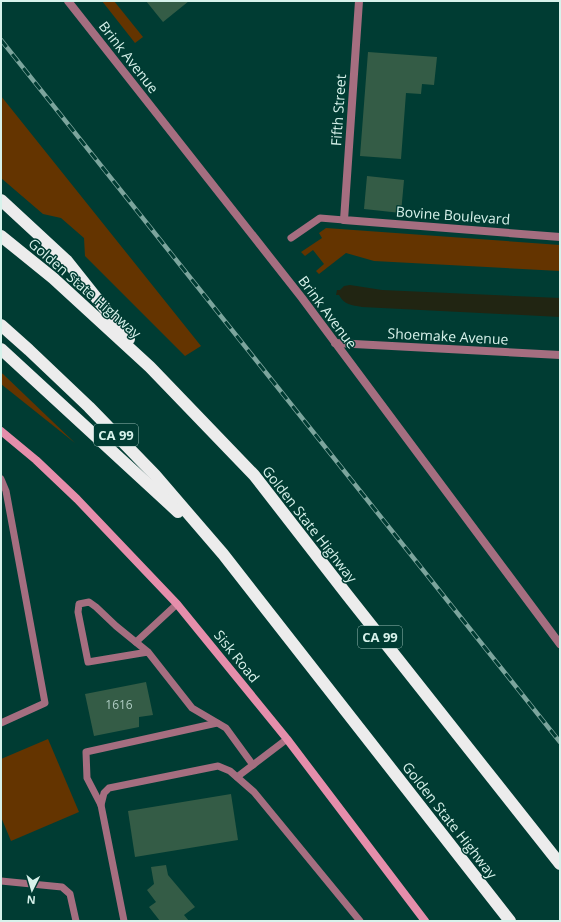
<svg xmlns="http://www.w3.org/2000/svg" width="561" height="922" font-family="'Open Sans',sans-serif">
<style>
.green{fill:#643400}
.water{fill:#212512}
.building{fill:#345c46}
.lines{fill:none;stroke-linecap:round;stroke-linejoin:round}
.lane{stroke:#a56e80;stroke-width:7}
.street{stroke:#a56e80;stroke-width:8}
.secondary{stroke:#e58eab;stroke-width:8}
.highway{stroke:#ececec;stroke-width:12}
.rail-casing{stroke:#7ca59d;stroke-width:4.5}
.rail{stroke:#003c33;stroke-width:3;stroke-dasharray:9;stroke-linecap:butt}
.labels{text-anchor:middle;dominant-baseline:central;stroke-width:3;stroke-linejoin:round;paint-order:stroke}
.number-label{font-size:12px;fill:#aeccc2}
.shield{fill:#003c33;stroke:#96bbb4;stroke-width:1}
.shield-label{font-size:13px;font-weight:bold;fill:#d7f2eb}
.street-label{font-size:14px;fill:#d7f2eb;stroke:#003c33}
</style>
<rect width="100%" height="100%" fill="#003c33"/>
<g class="green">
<path d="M102,1h12l29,36 -8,6z"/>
<path d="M1,96l200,250 -16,10 -100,-100 -1,-18 -23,-20 -18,-4 -42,-36z"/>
<path d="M326,228l234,17v26l-186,-10 -28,-8 -27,21 -3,-3 8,-7 -11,-14 -8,6 -4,-4 21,-14 -3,-5z"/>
<path d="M1,373l2,1 72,69 -74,-59z"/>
<path d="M48,739l31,73 -68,29 -10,-24v-58z"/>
</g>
<path class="water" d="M350,285l32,5 178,8v19l-198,-10c-10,-2 -18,-2 -23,-12h-3l1,-5h3l4,-4z"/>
<g class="building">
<path d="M146,1h43l-26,21z"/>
<path d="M368,52l69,5 -3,28 -12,-1 -1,10 -15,-1 -5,66 -41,-3z"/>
<path d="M367,176l37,4 -3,33 -37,-4z"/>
<path d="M146,682l7,33 -14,2v10l-45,9 -9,-42z"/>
<path d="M231,794l7,46 -103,17 -7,-46z"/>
<path d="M166,865l2,10 27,32 -11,8 5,6h-29l-11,-14 7,-5 -9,-12 7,-6 -3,-17z"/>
</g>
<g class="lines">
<g class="lane">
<path d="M291,238l29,-20 24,2"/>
<path d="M1,479l5,12 39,212 -44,20"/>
<path d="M136,642l41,-38"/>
<path d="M148,652l-60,10 -10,-50 1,-8 10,-2 7,5 20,19 32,26 44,56 34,20 27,37"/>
<path d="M237,777l50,-38"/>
<path d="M101,805l3,-12 5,-5 109,-22 12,5 24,21 106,129"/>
<path d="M1,881l61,6 8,7 6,27"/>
<path d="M124,921l-23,-116 -14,-27 -1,-26 131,-29"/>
</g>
<g class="street">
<path d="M68,1l234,297 258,346"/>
<path d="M359,1l-15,219 216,17"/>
<path d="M335,343l225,12"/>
</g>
<path class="secondary" d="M1,431l35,29 41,39 100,105 110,135 138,182"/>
<g class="highway">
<path d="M1,200l66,61 62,78"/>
<path d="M1,236l52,42 97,89 104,108 94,121 212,268"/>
<path d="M1,325l28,25 60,57 66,68 68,79 287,367"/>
<path d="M1,349l177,163"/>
</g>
<defs>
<path id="rail" d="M1,40l559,702"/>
</defs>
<use href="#rail" class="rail-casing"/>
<use href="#rail" class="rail"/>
</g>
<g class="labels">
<g class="number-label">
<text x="119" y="704">1616</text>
</g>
<g class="shield">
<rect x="94" y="424" width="44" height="22" rx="3"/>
<rect x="358" y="626" width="44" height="22" rx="3"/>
</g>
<g class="shield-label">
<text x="116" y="435">CA 99</text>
<text x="380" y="637">CA 99</text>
</g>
<g class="street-label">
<text transform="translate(129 57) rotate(52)">Brink Avenue</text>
<text transform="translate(338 110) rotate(-86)">Fifth Street</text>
<text transform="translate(453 215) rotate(4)">Bovine Boulevard</text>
<text transform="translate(85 288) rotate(41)">Golden State Highway</text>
<text transform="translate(328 312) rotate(53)">Brink Avenue</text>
<text transform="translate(448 336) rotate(3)">Shoemake Avenue</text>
<text transform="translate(310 524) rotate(52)">Golden State Highway</text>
<text transform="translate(237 656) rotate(51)">Sisk Road</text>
<text transform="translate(450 820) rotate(52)">Golden State Highway</text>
</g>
</g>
<rect width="561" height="922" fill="none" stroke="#d7f2eb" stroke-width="4"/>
<g transform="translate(32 890) rotate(185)" stroke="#003c33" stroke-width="3" paint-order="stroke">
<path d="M0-3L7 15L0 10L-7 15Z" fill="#d7f2eb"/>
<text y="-6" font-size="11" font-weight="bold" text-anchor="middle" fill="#d7f2eb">N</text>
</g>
</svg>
